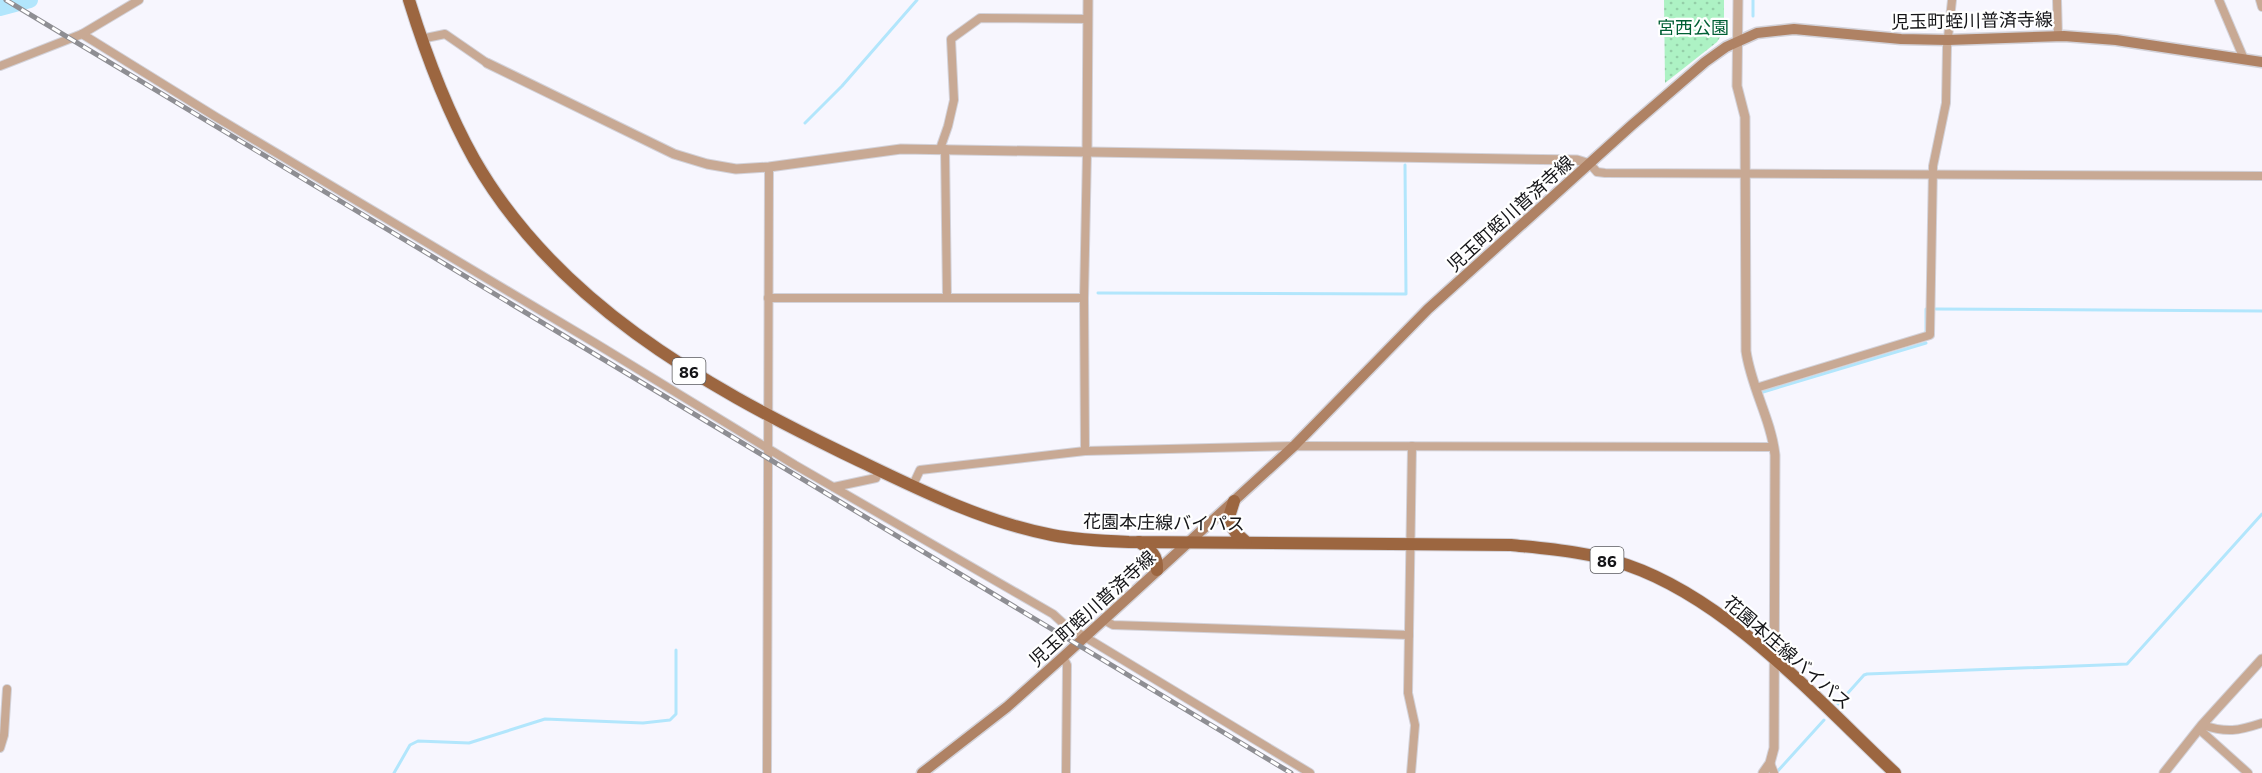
<svg xmlns="http://www.w3.org/2000/svg" width="2262" height="773" font-family="Commissioner,'Noto Sans JP',sans-serif">
<style>
.park{fill:url(#park-dots)}
.lines{fill:none;stroke-linecap:round;stroke-linejoin:round}
.stream{stroke:#b2e6fc;stroke-width:3}
.river{stroke:#b2e6fc;stroke-width:16}
.minor-casing{stroke:#d3d2d9;stroke-width:10}
.tertiary-casing{stroke:#d3d2d9;stroke-width:11}
.secondary-casing{stroke:#d3d2d9;stroke-width:13}
.primary-casing{stroke:#d3d2d9;stroke-width:14}
.minor{stroke:#c8a994;stroke-width:8}
.tertiary{stroke:#c8a994;stroke-width:9}
.secondary{stroke:#af8264;stroke-width:10}
.primary{stroke:#9c6640;stroke-width:12}
.rail-casing{stroke:#8e8e93;stroke-width:5}
.rail{stroke:#fff;stroke-width:3;stroke-dasharray:9;stroke-linecap:butt}
.labels{text-anchor:middle;dominant-baseline:central;stroke-width:4.5;stroke-linejoin:round;paint-order:stroke}
.shield{fill:#fff;stroke:#5a5a5d;stroke-width:1.5}
.shield-label{font-size:16px;font-weight:bold;fill:#141417}
.street-label{font-size:18px;fill:#141417;stroke:#fff}
.park-label{font-size:18px;fill:#005f34;stroke:#fff}
</style>
<defs>
<pattern id="park-dots" width="8" height="8" patternUnits="userSpaceOnUse" patternTransform="scale(1.5)"><rect width="8" height="8" fill="#adf2c4"/><path d="M2 2h.1M6 6h.1" fill="none" stroke="#94cfa8" stroke-width="1.8" stroke-linecap="round"/></pattern>
</defs>
<rect width="100%" height="100%" fill="#f7f6fe"/>
<path class="park" d="M1664,0h60v31l-7,11 -52,41z"/>
<g class="lines">
<g class="stream">
<path d="M1753,0v16"/>
<path d="M805,123l37,-37 75,-86"/>
<path d="M1098,293l308,1 -1,-129"/>
<path d="M1936,309l326,2"/>
<path d="M1926,332v-23h2"/>
<path d="M1763,392l163,-49"/>
<path d="M1838,704l26,-29 3,-1 260,-10 135,-150"/>
<path d="M394,773l16,-28 8,-4 51,2 76,-24 98,4 27,-3 6,-6v-64"/>
<path d="M1776,773l48,-53"/>
</g>
<path class="river" d="M0,8l30,-8"/>
<defs>
<g id="minor">
<path d="M2057,0l1,36"/>
<path d="M2219,0l25,59"/>
<path d="M2260,0l2,7"/>
<path d="M82,34l134,83 379,226 200,122 258,149 12,11 25,15 220,133"/>
<path d="M421,39l24,-5 42,29"/>
<path d="M0,66l82,-32 57,-34"/>
<path d="M940,149l8,-23 6,-26 -3,-61 29,-21 108,1"/>
<path d="M945,149l2,149"/>
<path d="M1590,164l7,8 8,1 657,3"/>
<path d="M768,298h316"/>
<path d="M1756,388l174,-53 3,-169 13,-63 1,-56 5,-47"/>
<path d="M1085,451l-1,-153 3,-146"/>
<path d="M913,485l7,-15 165,-19 209,-5 480,1"/>
<path d="M834,487l42,-9 3,-8"/>
<path d="M1104,620l9,5 296,10"/>
<path d="M1063,657l4,8 -1,108"/>
<path d="M2202,725c25,8 36,6 60,-2"/>
<path d="M2200,730l48,43"/>
<path d="M0,748l4,-13 3,-46"/>
<path d="M1770,763l4,10"/>
<path d="M767,773l2,-606"/>
<path d="M1411,773l4,-48 -7,-32 4,-247"/>
</g>
<g id="tertiary">
<path d="M1738,0l-1,86 8,31 1,234c5,36 25,68 29,104l-1,293 -4,15 -7,10"/>
<path d="M487,63l187,91 33,10 29,5 33,-2 132,-18 676,11 13,4"/>
<path d="M1087,152l1,-152"/>
<path d="M2164,773l38,-48 60,-66"/>
</g>
<path id="secondary" d="M922,773l85,-66 56,-50 231,-211 134,-137 204,-184 73,-63 21,-15 31,-14 37,-4 107,10 47,1 116,-4 52,4 146,22"/>
<g id="primary">
<path d="M409,0c17,55 37,109 65,159 81,142 227,225 369,294 67,32 136,68 209,82 25,5 51,6 77,7l382,3c38,4 79,7 116,20 102,35 190,135 268,208"/>
<path d="M1234,501l-6,19 8,13 10,9"/>
<path d="M1139,542c12,8 19,13 18,28"/>
</g>
</defs>
<use href="#minor" class="minor-casing"/>
<use href="#tertiary" class="tertiary-casing"/>
<use href="#secondary" class="secondary-casing"/>
<use href="#primary" class="primary-casing"/>
<use href="#minor" class="minor"/>
<use href="#tertiary" class="tertiary"/>
<use href="#secondary" class="secondary"/>
<use href="#primary" class="primary"/>
<defs>
<path id="rail" d="M6,0l1285,773"/>
</defs>
<use href="#rail" class="rail-casing"/>
<use href="#rail" class="rail"/>
</g>
<g class="labels">
<g class="shield">
<rect x="672.5" y="358" width="33" height="26" rx="4.5"/>
<rect x="1590.5" y="547" width="33" height="26" rx="4.5"/>
</g>
<g class="shield-label">
<text x="689" y="371">86</text>
<text x="1607" y="560">86</text>
</g>
<g class="street-label">
<text transform="translate(1972 20) rotate(-1)">児玉町蛭川普済寺線</text>
<text transform="translate(1510 213) rotate(-42)">児玉町蛭川普済寺線</text>
<text transform="translate(1164 522) rotate(1)">花園本庄線バイパス</text>
<text transform="translate(1092 608) rotate(-42)">児玉町蛭川普済寺線</text>
<text transform="translate(1788 652) rotate(41)">花園本庄線バイパス</text>
</g>
<g class="park-label">
<text x="1693" y="27">宮西公園</text>
</g>
</g>
</svg>
